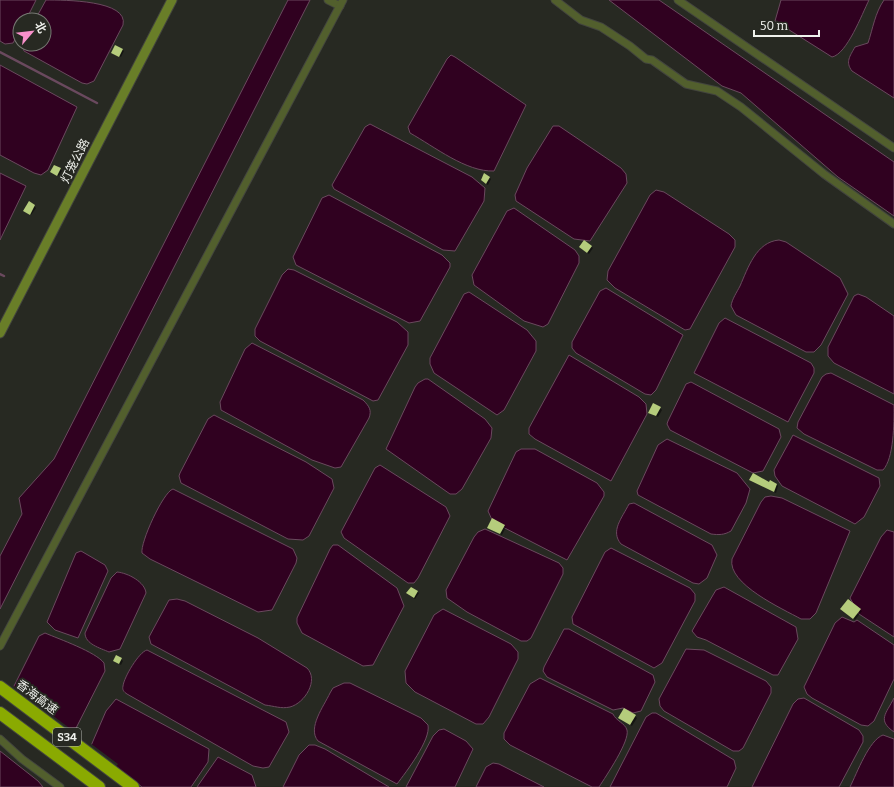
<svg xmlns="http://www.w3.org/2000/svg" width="894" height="787" font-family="Bitter,'Noto Sans SC',serif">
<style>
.water{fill:#300120;stroke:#6a495e}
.pier{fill:#272922}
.shadow{fill:#0007}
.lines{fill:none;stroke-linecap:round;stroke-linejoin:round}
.stream{stroke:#6a495e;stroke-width:2.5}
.building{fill:#b5cc7c}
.street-casing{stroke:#43453e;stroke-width:9}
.secondary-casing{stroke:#43453e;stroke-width:11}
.highway-casing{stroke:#43453e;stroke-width:14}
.street{stroke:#525f2d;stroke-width:7}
.secondary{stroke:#697e28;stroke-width:9}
.highway{stroke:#8aaa01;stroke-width:12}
.labels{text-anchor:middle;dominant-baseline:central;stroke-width:4;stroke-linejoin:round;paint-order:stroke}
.shield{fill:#272922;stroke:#b4b6b0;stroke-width:1}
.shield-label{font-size:11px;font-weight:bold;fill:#f0f2ed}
.street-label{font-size:12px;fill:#f0f2ed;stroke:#272922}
</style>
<rect width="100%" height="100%" fill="#272922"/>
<g class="water">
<path d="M0,0h36l-10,20h-6v10l-7,13 -8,1 -5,-3z"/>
<path d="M46,0c18,0 83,0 77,25l-29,56 -7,3 -5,-1 -58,-32 -2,-7h22v-24h-9z"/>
<path d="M288,0h22l-310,609v-53l22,-42 -3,-16 35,-39z"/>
<path d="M609,0h50l235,162v54l-56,-39 -97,-84 -19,-7z"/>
<path d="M781,0h88c-7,14 -22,54 -37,57l-57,-36z"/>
<path d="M884,0h10v98l-42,-27c-7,-9 -2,-15 3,-24l13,-4c5,-15 7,-30 16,-43z"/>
<path d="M451,55l4,2 71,48 -32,66c-28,1 -59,-24 -84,-38l-2,-6 39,-68z"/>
<path d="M0,65l77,42 -29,63 -7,5 -7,-2 -34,-18z"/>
<path d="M370,124l102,53 13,11 -1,13 -29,50 -12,-1 -109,-61 -2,-4 33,-58z"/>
<path d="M553,126h6l62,42 5,6 1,9 -37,58 -16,-2 -58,-38 -1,-6 12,-27z"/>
<path d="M0,173l26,13 -26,54z"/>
<path d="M656,190l8,2 65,42 6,6v7l-45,82 -5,1 -70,-42 -8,-8 1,-9 42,-76z"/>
<path d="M329,195l113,60 8,8v4l-30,54 -11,2 -113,-58 -3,-8 29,-59z"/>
<path d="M514,208l61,42 4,6v7l-31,61 -5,3 -19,-6 -50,-36 -2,-10 35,-64z"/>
<path d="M779,240l7,2 54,36 8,16 -27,51 -7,7h-8l-70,-37 -5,-9c1,-7 6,-14 9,-20 8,-18 16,-44 39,-46z"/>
<path d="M288,269l6,1 103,52 11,10v13l-30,55 -5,1 -113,-60 -5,-5v-7l27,-54z"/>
<path d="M606,288l77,47 -27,55 -5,5 -6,-1 -69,-41 -4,-5v-6l28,-51z"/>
<path d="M469,292l58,38 9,11v10l-32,59 -7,5 -63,-42 -4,-9v-6l34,-64z"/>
<path d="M858,294l8,3 28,19v78l-60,-31 -6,-7v-9l26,-51z"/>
<path d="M725,318l86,45 3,5v5l-26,49 -94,-49 25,-50z"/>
<path d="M252,343l111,57c6,6 9,10 6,18l-28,49 -6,1 -23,-8 -91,-50 -1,-8 25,-53z"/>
<path d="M569,355l70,42 7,7 1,10 -36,67 -76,-42 -6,-5v-6z"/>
<path d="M831,373l63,32c0,19 0,53 -11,65h-6l-73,-36 -7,-6 1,-6 24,-45 4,-3z"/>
<path d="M425,379h3l57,40 7,9 -1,10 -29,51 -6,5h-6l-64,-45 29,-62 3,-4z"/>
<path d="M691,382l88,47 2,8 -18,34 -10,2 -83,-43 -3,-6 1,-3 18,-37z"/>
<path d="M214,415l92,47 26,17 2,9 -25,48 -6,4 -15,-1 -107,-56 -2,-7 1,-3 28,-54z"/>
<path d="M793,435l86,43 1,8 -16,31 -9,7 -73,-38 -7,-10 -1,-6z"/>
<path d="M667,439l70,34 13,16 -4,14 -15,28c-7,4 -12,4 -20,3l-73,-39 -1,-4 21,-46z"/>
<path d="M521,449h14l62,34 7,9v4l-37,64 -74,-38 -5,-11 28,-59z"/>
<path d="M380,465l66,42 4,9 -32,62 -4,5h-6l-64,-45 -3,-6 34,-64z"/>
<path d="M173,489l120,60 4,9 -1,5 -24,47 -14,2 -108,-53 -8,-6c-2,-10 21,-61 31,-64z"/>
<path d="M771,496l11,2 68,33 -34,82 -6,6h-9c-18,-10 -74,-35 -69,-60l29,-57 4,-5z"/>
<path d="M634,503l78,42 5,10 -10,23 -8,6 -6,-1 -72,-39c-11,-13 1,-26 8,-40z"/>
<path d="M485,529l74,34 4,5v6l-32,64 -4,3h-6l-54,-29 -20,-14 -1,-8 28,-53 4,-5z"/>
<path d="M887,530l7,2v105l-35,-23 -9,-16 31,-61z"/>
<path d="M333,545h5l59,43 7,18 -31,59 -10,1 -61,-33 -5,-10v-5l33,-69z"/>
<path d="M611,548l79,40 5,6v7l-33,62 -8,5 -81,-44 -1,-7 33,-65z"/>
<path d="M81,551l24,14 3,6 -30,67 -23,-8 -8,-8 29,-69z"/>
<path d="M117,572c11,1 28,10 29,21l-26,56 -11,3c-9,-4 -24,-8 -24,-19l26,-55z"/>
<path d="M724,587l72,40 2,12 -20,36h-5l-67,-35 -9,-3 -5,-6 21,-36 3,-5z"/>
<path d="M177,599l8,2 73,37 49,30c12,12 -2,35 -17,39 -9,2 -16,-1 -25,-2l-114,-61 -2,-7 20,-37z"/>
<path d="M443,609l68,35 7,8v7l-29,58 -6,7h-7l-61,-32 -9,-9 -1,-12 29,-56z"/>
<path d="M842,617l12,5 3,-2 37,25v34l-20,42 -6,5 -7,-1 -49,-27 -5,-4 -3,-7 31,-64z"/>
<path d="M564,629h5l84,46 2,7 -14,29 -8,2 -10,-5 -10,2 -66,-33 -4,-6 1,-4z"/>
<path d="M45,633c14,6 51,19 59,30l1,8 -33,65 -61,-44 28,-56z"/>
<path d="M686,649l18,1 62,31 5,6v6l-28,55 -4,3h-6l-69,-40 -4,-5 -1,-7z"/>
<path d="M147,650l139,72 3,10 -20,35 -6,1 -10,-2 -126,-72c-3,-2 -5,-4 -4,-8 1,-9 16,-34 24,-36z"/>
<path d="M540,678l73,36c3,7 12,9 14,16 3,11 -21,46 -28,57h-7l-82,-42 -6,-6v-6l26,-49z"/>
<path d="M344,683h6l71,35 7,7c3,15 -22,47 -31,59l-79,-43c-11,-13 6,-35 12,-48l3,-5z"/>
<path d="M804,698l55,32 4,6v6l-24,45h-87l41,-83 5,-5z"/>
<path d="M894,698v34c-17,-12 -8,-18 0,-34z"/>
<path d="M116,699l93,50 -1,13 -17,25h-49l-52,-39 16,-37z"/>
<path d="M652,713h4l78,47 2,8 -9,19h-117l36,-70z"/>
<path d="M444,729l22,12 7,8 -18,38h-49l27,-51 6,-6z"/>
<path d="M883,735l11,4v48h-44c7,-14 19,-47 33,-52z"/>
<path d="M309,745h6l10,4 64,38h-106l16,-32z"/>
<path d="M0,751l38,30 5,6h-43z"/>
<path d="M218,757l34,18 4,12h-59z"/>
<path d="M493,763l6,1 45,23h-68l10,-20z"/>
</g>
<g class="pier">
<path d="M12,685l64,48 -2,4 -65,-46z"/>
<path d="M90,743l28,21 -3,5 -27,-21z"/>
</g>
<g class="shadow">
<path d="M122,49l2,2 -3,6 -7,-3z"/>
<path d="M60,169l2,2 -3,5 -6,-3z"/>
<path d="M490,178l1,1 -3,6 -5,-3z"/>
<path d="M34,206l2,2 -5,7 -5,-3z"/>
<path d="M584,241l9,7 -4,6 -7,-5z"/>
<path d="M660,408l2,2 -4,7 -8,-4z"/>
<path d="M752,481l25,3 1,2 -2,7z"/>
<path d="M504,526l2,1 -4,8 -12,-6z"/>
<path d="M417,592l2,1 -4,6 -6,-4z"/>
<path d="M843,610h17l2,1 -7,9z"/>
<path d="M117,656l6,5 -2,4 -7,-4z"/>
<path d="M635,716l2,2 -5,8 -11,-7z"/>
</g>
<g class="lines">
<g class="stream">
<path d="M0,52l97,51"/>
<path d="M0,274l4,2"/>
</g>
</g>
<g class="building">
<path d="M115,45l8,4 -4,8 -8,-4z"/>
<path d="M54,165l7,3 -4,8 -7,-4z"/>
<path d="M484,173l6,4 -4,7 -5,-4z"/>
<path d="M29,201l6,4 -5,10 -7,-4z"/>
<path d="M584,240l8,6 -5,7 -8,-6z"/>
<path d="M653,403l8,4 -5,9 -8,-3z"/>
<path d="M753,473l16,9 1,-2 7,4 -3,8 -25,-12z"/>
<path d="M492,518l13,7 -5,9 -13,-6z"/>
<path d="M411,587l7,4 -4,7 -8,-5z"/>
<path d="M848,599l13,10 -8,10 -13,-10z"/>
<path d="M116,655l6,3 -3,6 -6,-3z"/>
<path d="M624,708l12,7 -6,10 -12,-7z"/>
</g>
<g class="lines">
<defs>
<g id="street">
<path d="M328,0l12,6"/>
<path d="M555,0l26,20 20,7 29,19 16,13 6,1 34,24 31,7 24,16 83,67 70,50"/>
<path d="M678,0l216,148"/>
<path d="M0,646l343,-646"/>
<path d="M0,739l22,20 38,28"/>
</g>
<path id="secondary" d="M0,333l172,-333"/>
<g id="highway">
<path d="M0,687l133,100"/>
<path d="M0,713l99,74"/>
</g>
</defs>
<use href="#street" class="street-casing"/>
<use href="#secondary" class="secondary-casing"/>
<use href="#highway" class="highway-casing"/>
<use href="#street" class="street"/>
<use href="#secondary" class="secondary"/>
<use href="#highway" class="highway"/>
</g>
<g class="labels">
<rect class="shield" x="53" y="728" width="28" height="18" rx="3"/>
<g class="shield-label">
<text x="67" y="737">S34</text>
</g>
<g class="street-label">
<text transform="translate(75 161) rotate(-63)">灯笼公路</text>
<text transform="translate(37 697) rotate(37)">香海高速</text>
</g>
</g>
<g transform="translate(32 32) rotate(62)"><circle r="19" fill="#272922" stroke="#777973"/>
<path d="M0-3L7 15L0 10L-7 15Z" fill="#f890cb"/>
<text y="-6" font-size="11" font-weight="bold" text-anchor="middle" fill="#f0f2ed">北</text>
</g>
<path d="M754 30v6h65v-6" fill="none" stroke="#f0f2ed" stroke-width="2"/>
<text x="760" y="30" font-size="12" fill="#f0f2ed" stroke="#272922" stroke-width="3" paint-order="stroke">50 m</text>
</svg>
